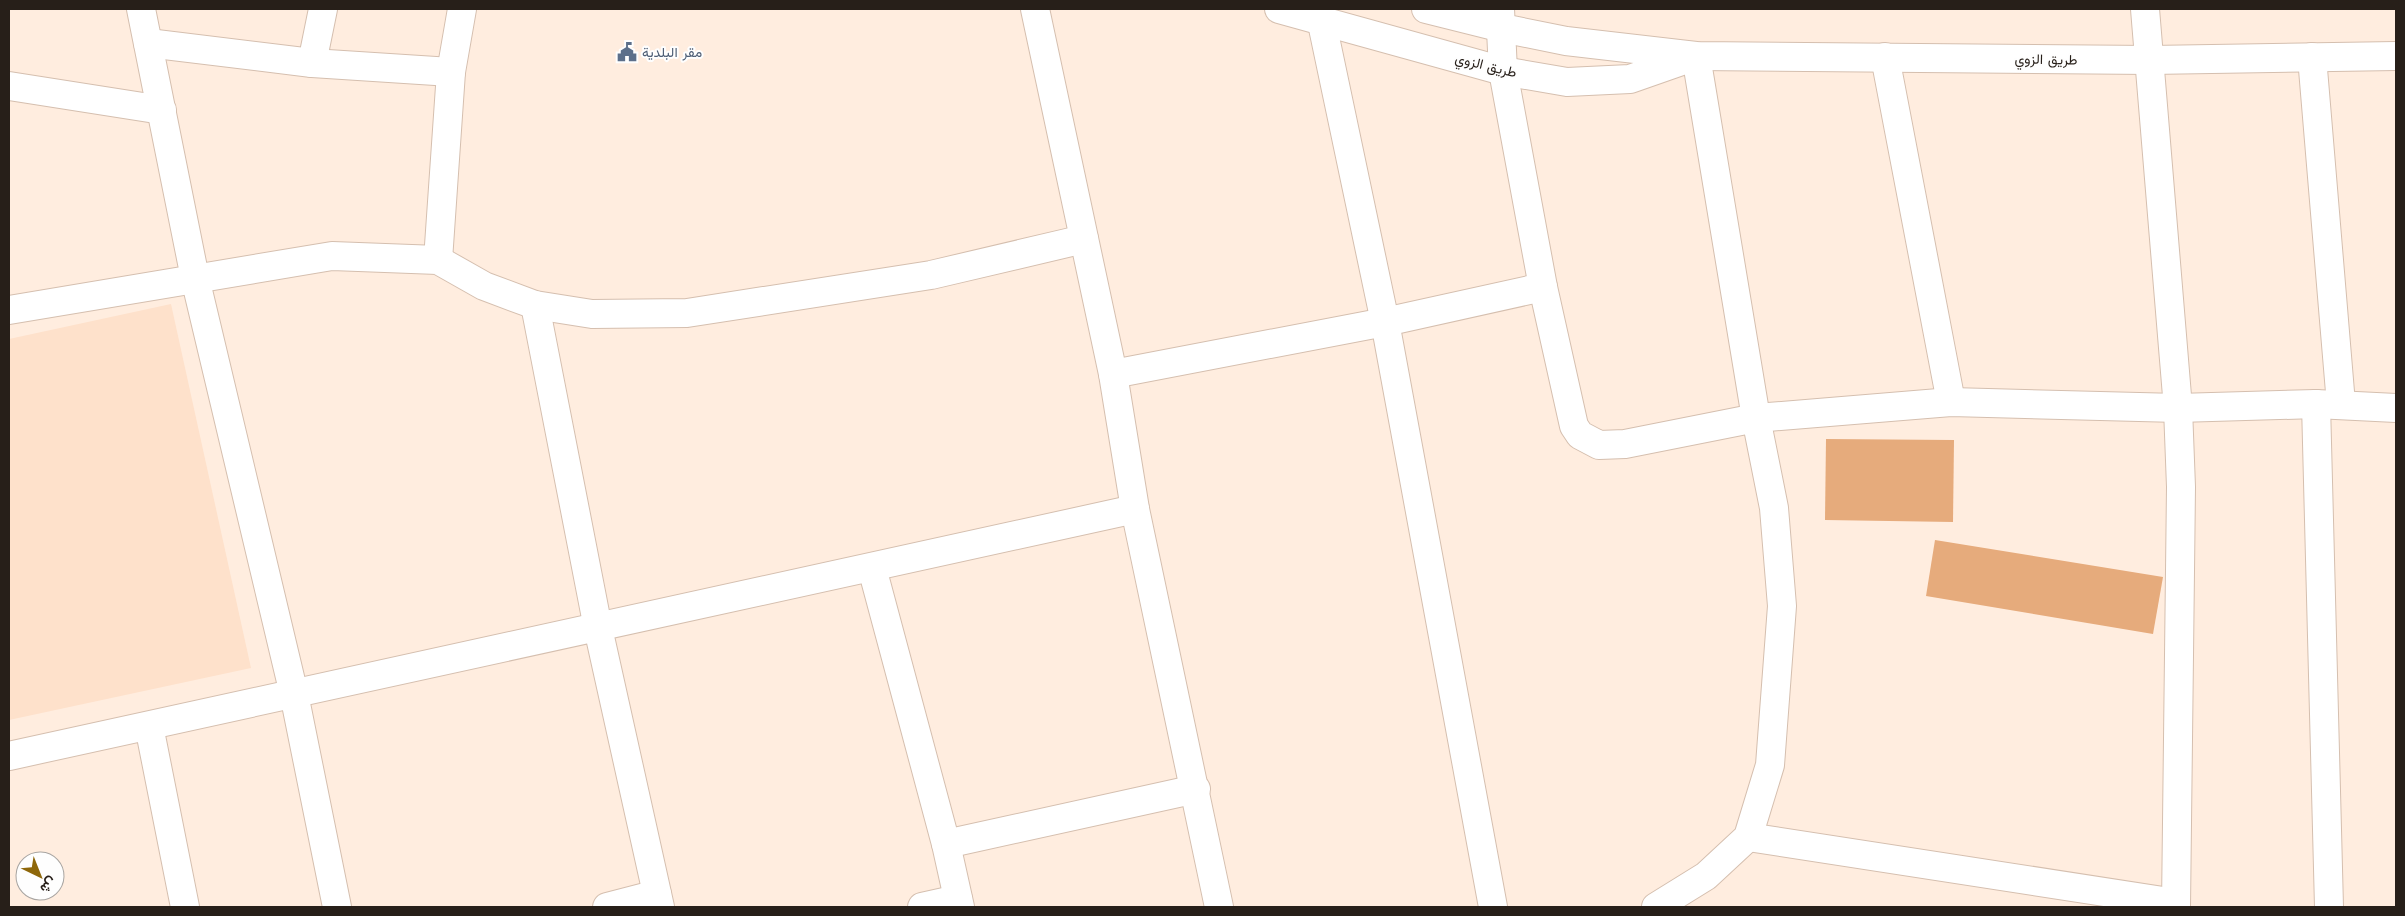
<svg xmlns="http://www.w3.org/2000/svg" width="2405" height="916" font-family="'Work Sans',Vazirmatn,sans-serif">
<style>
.built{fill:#fee1cb}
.building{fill:#e6ab7c}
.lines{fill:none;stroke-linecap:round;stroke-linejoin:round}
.minor-casing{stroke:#d5bfaf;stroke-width:30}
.major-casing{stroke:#d5bfaf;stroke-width:30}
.minor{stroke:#fff;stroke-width:28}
.major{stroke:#fff;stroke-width:28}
.labels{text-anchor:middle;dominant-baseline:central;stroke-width:4;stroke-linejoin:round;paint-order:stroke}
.service-label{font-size:14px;fill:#4e5e75;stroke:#fefefe;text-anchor:start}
.street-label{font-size:14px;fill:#271f19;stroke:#fefefe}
</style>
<rect width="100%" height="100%" fill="#ffeddf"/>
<path class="built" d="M171,304l80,364 -242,52v-381z"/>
<g class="building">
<path d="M1826,439l128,1 -1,82 -128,-2z"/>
<path d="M1935,540l228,37 -10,57 -227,-38z"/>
</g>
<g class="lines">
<defs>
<g id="minor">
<path d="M141,9l54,269 99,416 43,213"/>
<path d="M1035,9l78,365 22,135 84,398"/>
<path d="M1319,9l66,313 108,585"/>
<path d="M1500,9l3,62 40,216 31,139 6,9 19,10 26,-1 131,-26 195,-16 227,6 138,-4 80,4"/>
<path d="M2145,9l33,399 3,79 -5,420"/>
<path d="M148,43l164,20 139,9"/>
<path d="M1885,57l66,345"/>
<path d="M2312,57l29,347"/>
<path d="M312,63l11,-54"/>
<path d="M9,86l153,24"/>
<path d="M438,260l13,-188 11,-63"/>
<path d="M535,305l63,323 62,279"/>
<path d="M9,310l323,-54 106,4 46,26 51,19 57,9 95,-1 244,-38 153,-36"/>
<path d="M1113,374l272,-52 158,-35"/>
<path d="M2316,404l13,503"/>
<path d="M872,568l74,276 14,63"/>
<path d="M149,726l36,181"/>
<path d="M9,756l1126,-247"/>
<path d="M1748,837l428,66"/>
<path d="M946,844l250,-55"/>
<path d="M607,907l50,-13"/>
<path d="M922,907l36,-8"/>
</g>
<g id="major">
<path d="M1279,9l224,62 64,11 63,-3 60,-21"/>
<path d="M1426,9l76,19 64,13 130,15 455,4 245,-4"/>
<path d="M1656,907l50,-31 42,-39 22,-72 12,-159 -8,-98 -18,-90 -60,-362"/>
</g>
</defs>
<use href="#minor" class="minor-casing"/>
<use href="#major" class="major-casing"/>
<use href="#minor" class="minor"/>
<use href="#major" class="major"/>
</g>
<defs>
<symbol id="civic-bare" viewBox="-9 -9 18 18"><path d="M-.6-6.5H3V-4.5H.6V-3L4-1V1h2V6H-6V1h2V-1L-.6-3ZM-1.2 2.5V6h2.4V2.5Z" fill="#5c6f8a" stroke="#fefefe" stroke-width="2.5" paint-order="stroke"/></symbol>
</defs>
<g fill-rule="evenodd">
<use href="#civic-bare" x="613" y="38" width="28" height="28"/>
</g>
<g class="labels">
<g class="service-label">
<text x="642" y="52">مقر البلدية</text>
</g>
<g class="street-label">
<text transform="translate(2046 59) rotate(1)">طريق الزوي</text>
<text transform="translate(1486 65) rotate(14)">طريق الزوي</text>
</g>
</g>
<rect width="2405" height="916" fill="none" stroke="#271f19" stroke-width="20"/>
<g transform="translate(40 876) rotate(137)"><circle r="24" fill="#fefefe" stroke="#a8a5a2"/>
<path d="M0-4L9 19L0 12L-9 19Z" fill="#8e670a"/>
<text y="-8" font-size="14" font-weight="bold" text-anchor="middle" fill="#271f19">ش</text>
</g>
</svg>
